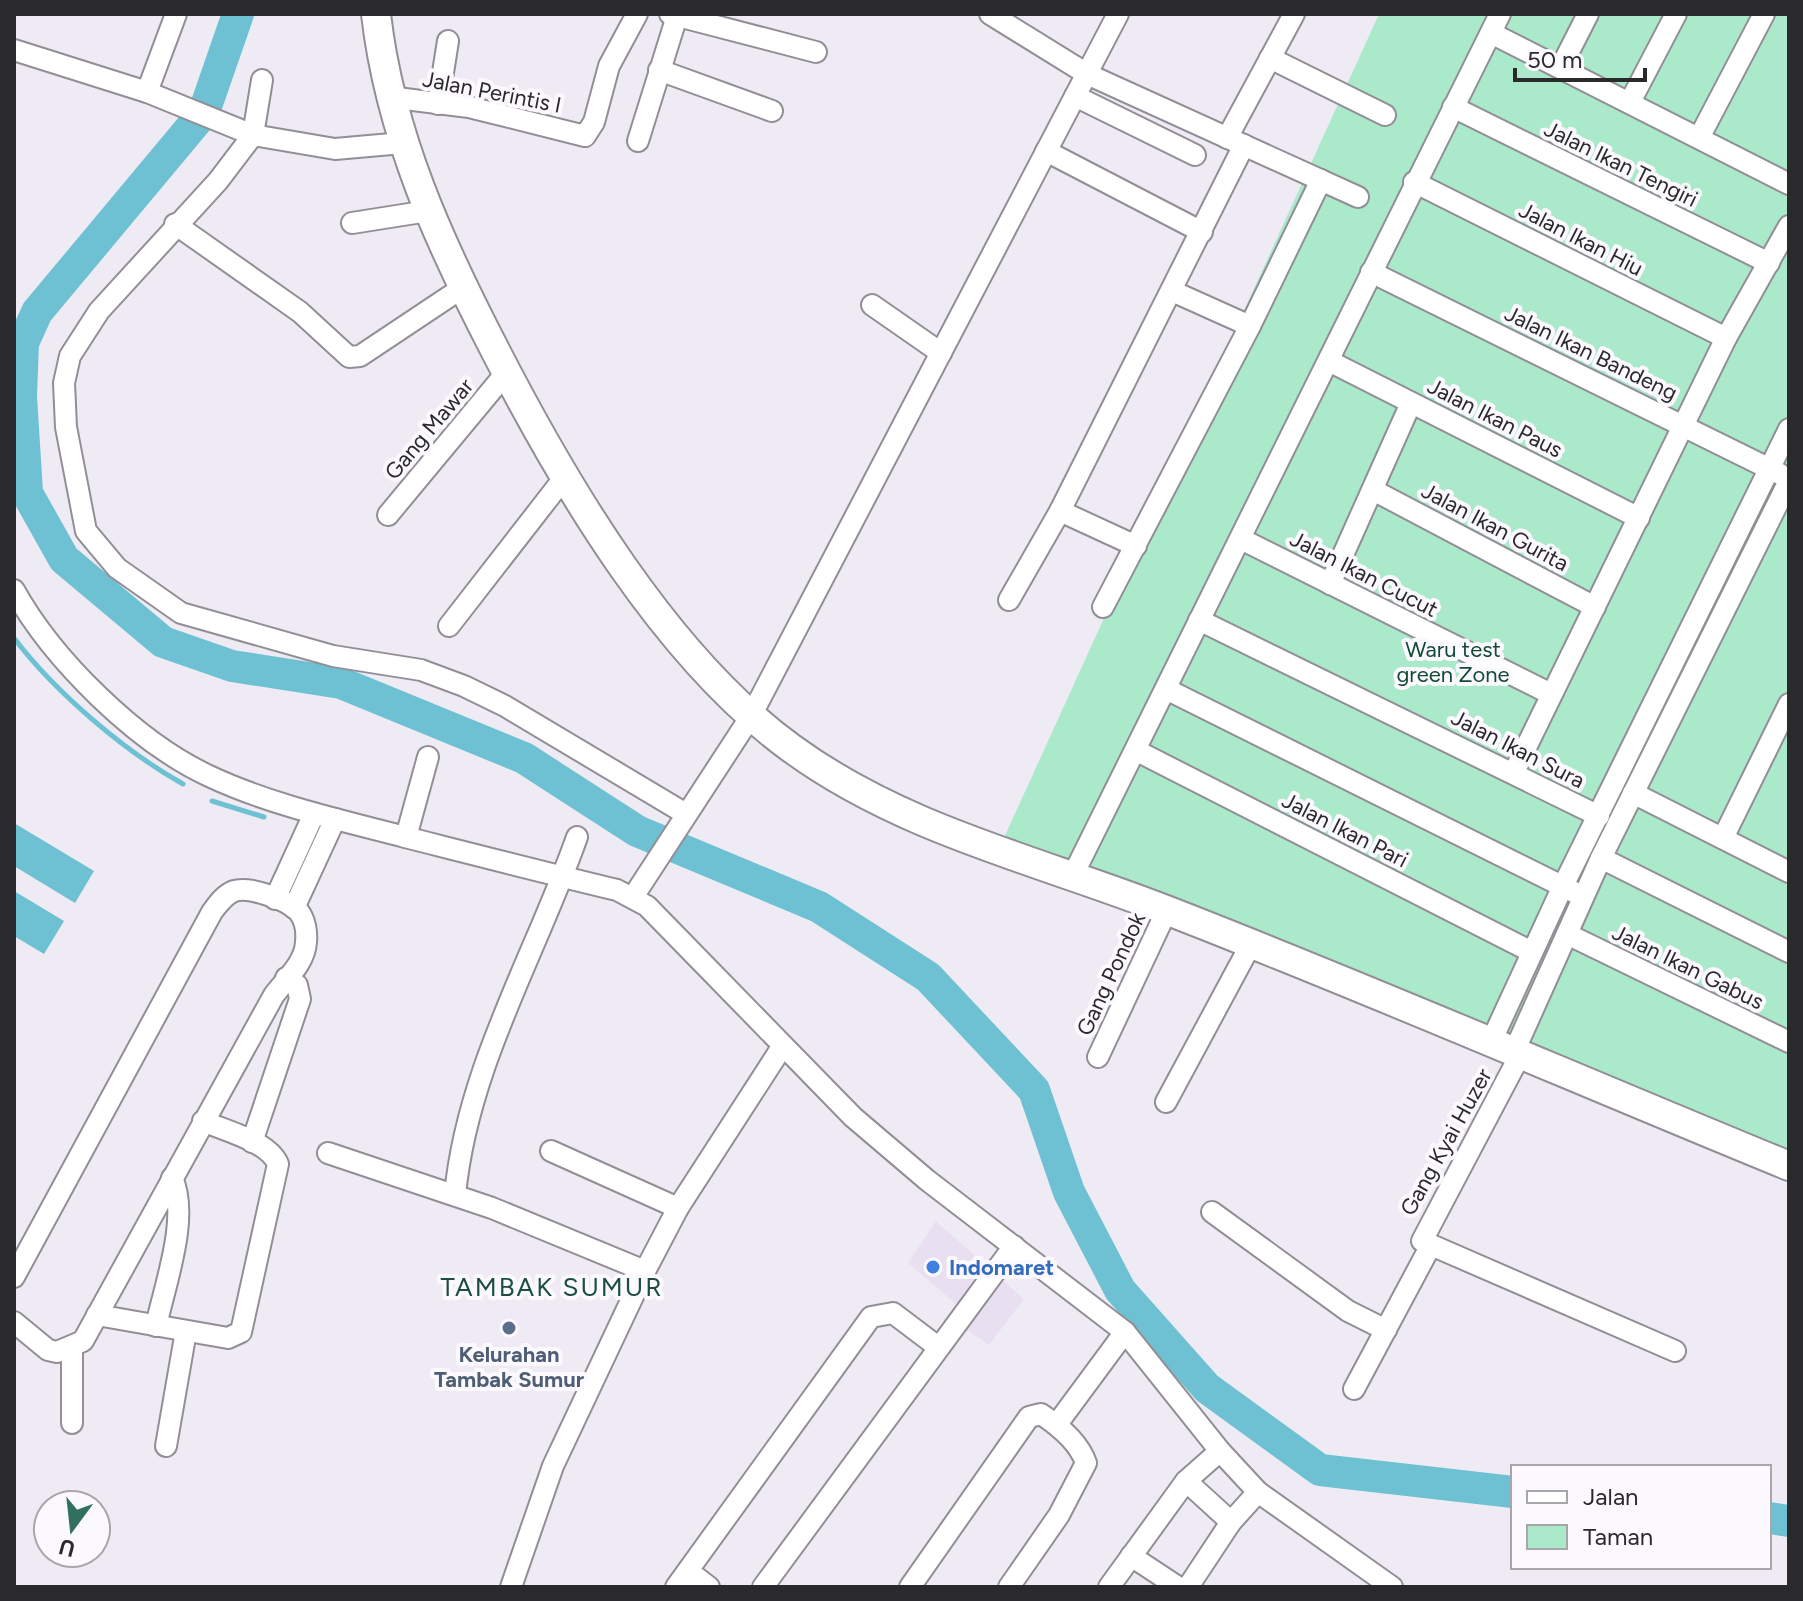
<svg xmlns="http://www.w3.org/2000/svg" width="1803" height="1601" font-family="Figtree,sans-serif">
<style>
.built{fill:#e8e0f0}
.green{fill:#abe9cb}
.water{fill:#6dc1d3}
.lines{fill:none;stroke-linecap:round;stroke-linejoin:round}
.stream{stroke:#6dc1d3;stroke-width:5}
.river{stroke:#6dc1d3;stroke-width:32}
.street-casing{stroke:#928e96;stroke-width:24}
.secondary-casing{stroke:#928e96;stroke-width:32}
.street{stroke:#fff;stroke-width:20}
.secondary{stroke:#fff;stroke-width:28}
.shop-dot{fill:#3f7fe0;stroke:#fcf9fe;stroke-width:3}
.service-dot{fill:#5c6f8a;stroke:#fcf9fe;stroke-width:3}
.labels{text-anchor:middle;dominant-baseline:central;stroke-width:8;stroke-linejoin:round;paint-order:stroke}
.street-label{font-size:22px;fill:#2a292c;stroke:#fcf9fe}
.park-label{font-size:22px;fill:#124b35;stroke:#fcf9fe}
.shop-label{font-size:22px;font-weight:bold;fill:#366cbe;stroke:#fcf9fe;text-anchor:start}
.service-label{font-size:22px;font-weight:bold;fill:#4e5e75;stroke:#fcf9fe}
.quarter-label{font-size:26px;letter-spacing:2px;fill:#1b4e40;stroke:#fcf9fe}
</style>
<rect width="100%" height="100%" fill="#efebf4"/>
<path class="built" d="M936,1221l88,78 -35,46 -42,-29 9,-12 -48,-41z"/>
<path class="green" d="M1379,14h410v1150l-791,-313z"/>
<g class="water">
<path d="M14,823l80,48 -19,32 -61,-37z"/>
<path d="M14,891l50,30 -20,33 -30,-18z"/>
</g>
<g class="lines">
<g class="stream">
<path d="M14,638c41,54 110,113 169,146"/>
<path d="M212,801l52,16"/>
</g>
<g class="river">
<path d="M238,14l-34,98 -167,200 -14,31 -2,53 6,97 37,66 99,83 69,24 109,17 183,75 113,73 182,76 109,70 106,113 35,102 51,98 87,98 113,82 193,22"/>
<path d="M1769,1518l20,3"/>
</g>
<defs>
<g id="street">
<path d="M670,14l146,38"/>
<path d="M990,14l97,60 271,123"/>
<path d="M1491,33l298,151"/>
<path d="M14,50l133,42 106,43 82,14 68,-6"/>
<path d="M1270,58l115,57"/>
<path d="M1561,67l27,-53"/>
<path d="M659,70l113,41"/>
<path d="M262,80l-9,55 -35,46 -119,130 -29,45 -6,27 2,44 20,104 31,37 64,45 152,43 88,14 43,16 41,20 181,108"/>
<path d="M147,92l29,-78"/>
<path d="M1075,96l120,59"/>
<path d="M389,97l80,10 116,29 9,-14 15,-56 28,-52"/>
<path d="M1630,102l46,-88"/>
<path d="M438,104l10,-63"/>
<path d="M1453,107l316,156"/>
<path d="M1700,136l64,-122"/>
<path d="M1227,138l67,-124"/>
<path d="M638,141l39,-125"/>
<path d="M1046,151l156,81"/>
<path d="M1414,182l312,156"/>
<path d="M352,223l76,-12"/>
<path d="M175,224l125,88 49,45 11,-1 102,-68"/>
<path d="M1371,272l409,202"/>
<path d="M1172,291l78,35"/>
<path d="M872,305l69,48"/>
<path d="M1329,361l310,157"/>
<path d="M1373,490l222,117"/>
<path d="M1060,511l76,35"/>
<path d="M388,515l118,-142"/>
<path d="M1241,539l310,155"/>
<path d="M1330,584l81,-181"/>
<path d="M14,590c39,70 122,152 195,186 62,29 131,44 196,61 71,18 141,36 212,53l30,16 206,211 74,63 198,152 95,119 38,41 134,95"/>
<path d="M1009,600l51,-89 184,-366"/>
<path d="M1103,607l147,-281 71,-146"/>
<path d="M1199,620l400,196"/>
<path d="M449,626l115,-148"/>
<path d="M1166,689l408,203"/>
<path d="M1137,751l395,201"/>
<path d="M1514,772l212,-434 63,-112"/>
<path d="M1633,793l156,79"/>
<path d="M406,837l22,-80"/>
<path d="M1723,838l66,-134"/>
<path d="M1601,858l188,94"/>
<path d="M1073,875l427,-861"/>
<path d="M633,897l118,-181 367,-702"/>
<path d="M275,899l39,-85"/>
<path d="M294,908l41,-89"/>
<path d="M1567,934l222,108"/>
<path d="M1490,1044l73,-158 226,-457"/>
<path d="M1513,1054l88,-196 188,-377"/>
<path d="M1098,1057l69,-147"/>
<path d="M1519,1057l-97,184 253,110"/>
<path d="M1166,1102l85,-158"/>
<path d="M252,1142l48,-143 -3,-14 -11,-7"/>
<path d="M551,1151l127,57"/>
<path d="M328,1153l164,55 153,63"/>
<path d="M455,1195c12,-127 80,-239 122,-358"/>
<path d="M1212,1212l136,99 38,19"/>
<path d="M14,1277l198,-365c6,-8 12,-17 22,-21 16,-5 54,9 65,21 6,8 8,20 7,30 -1,21 -20,37 -32,53l-191,346 -26,11 -9,-2 -34,-28"/>
<path d="M97,1315l131,23 13,-6 37,-168c-10,-23 -53,-33 -75,-43"/>
<path d="M156,1326c9,-42 34,-109 16,-148"/>
<path d="M1354,1389l77,-144"/>
<path d="M72,1423v-75"/>
<path d="M1057,1424l68,-92"/>
<path d="M166,1446l20,-115"/>
<path d="M1186,1481l45,41"/>
<path d="M1131,1556l47,31"/>
<path d="M688,1571l21,16"/>
<path d="M511,1587l42,-121 92,-195 33,-63 104,-161"/>
<path d="M676,1587l195,-270 22,-4 45,34"/>
<path d="M763,1587l251,-341"/>
<path d="M910,1587l119,-170 12,-3c18,12 38,28 45,49l-27,52 -50,72"/>
<path d="M1109,1587l77,-106 34,-30"/>
<path d="M1188,1587l43,-65 27,-30"/>
</g>
<path id="secondary" d="M376,14c14,122 64,230 120,338 70,136 170,305 295,396 112,82 247,112 375,162 209,81 415,171 623,256"/>
</defs>
<use href="#street" class="street-casing"/>
<use href="#secondary" class="secondary-casing"/>
<use href="#street" class="street"/>
<use href="#secondary" class="secondary"/>
</g>
<circle class="shop-dot" cx="933" cy="1267" r="8"/>
<circle class="service-dot" cx="509" cy="1328" r="8"/>
<g class="labels">
<g class="street-label">
<text transform="translate(492 92) rotate(11)">Jalan Perintis I</text>
<text transform="translate(1621 164) rotate(26)">Jalan Ikan Tengiri</text>
<text transform="translate(1581 239) rotate(27)">Jalan Ikan Hiu</text>
<text transform="translate(1591 353) rotate(26)">Jalan Ikan Bandeng</text>
<text transform="translate(1495 418) rotate(27)">Jalan Ikan Paus</text>
<text transform="translate(429 429) rotate(-50)">Gang Mawar</text>
<text transform="translate(1495 527) rotate(28)">Jalan Ikan Gurita</text>
<text transform="translate(1364 574) rotate(27)">Jalan Ikan Cucut</text>
<text transform="translate(1518 749) rotate(27)">Jalan Ikan Sura</text>
<text transform="translate(1345 830) rotate(27)">Jalan Ikan Pari</text>
<text transform="translate(1688 967) rotate(26)">Jalan Ikan Gabus</text>
<text transform="translate(1111 974) rotate(-65)">Gang Pondok</text>
<text transform="translate(1446 1142) rotate(-61)">Gang Kyai Huzer</text>
</g>
<g class="park-label">
<text x="1453" y="649">Waru test<tspan x="1453" dy="25">green Zone</tspan></text>
</g>
<g class="shop-label">
<text x="949" y="1267">Indomaret</text>
</g>
<g class="service-label">
<text x="509" y="1354">Kelurahan<tspan x="509" dy="25">Tambak Sumur</tspan></text>
</g>
<g class="quarter-label">
<text x="552" y="1287">TAMBAK SUMUR</text>
</g>
</g>
<rect width="1803" height="1601" fill="none" stroke="#2a292c" stroke-width="32"/>
<rect x="1511" y="1465" width="260" height="104" fill="#fcf9fe" stroke="#a8a6aa" stroke-width="2"/>
<rect x="1527" y="1491" width="40" height="12" fill="#ffffff" stroke="#a8a6aa" stroke-width="2"/>
<text x="1583" y="1505" font-size="24" fill="#2a292c">Jalan</text>
<rect x="1527" y="1525" width="40" height="24" fill="#abe9cb" stroke="#a8a6aa" stroke-width="2"/>
<text x="1583" y="1545" font-size="24" fill="#2a292c">Taman</text>
<g transform="translate(72 1529) rotate(195)"><circle r="38" fill="#fcf9fe" stroke="#a8a6aa" stroke-width="2"/>
<path d="M0-6L14 30L0 20L-14 30Z" fill="#31705d"/>
<text y="-12" font-size="22" font-weight="bold" text-anchor="middle" fill="#2a292c">U</text>
</g>
<path d="M1515 68v12h130v-12" fill="none" stroke="#2a292c" stroke-width="4"/>
<text x="1527" y="68" font-size="24" fill="#2a292c" stroke="#fcf9fe" stroke-width="6" paint-order="stroke">50 m</text>
</svg>
